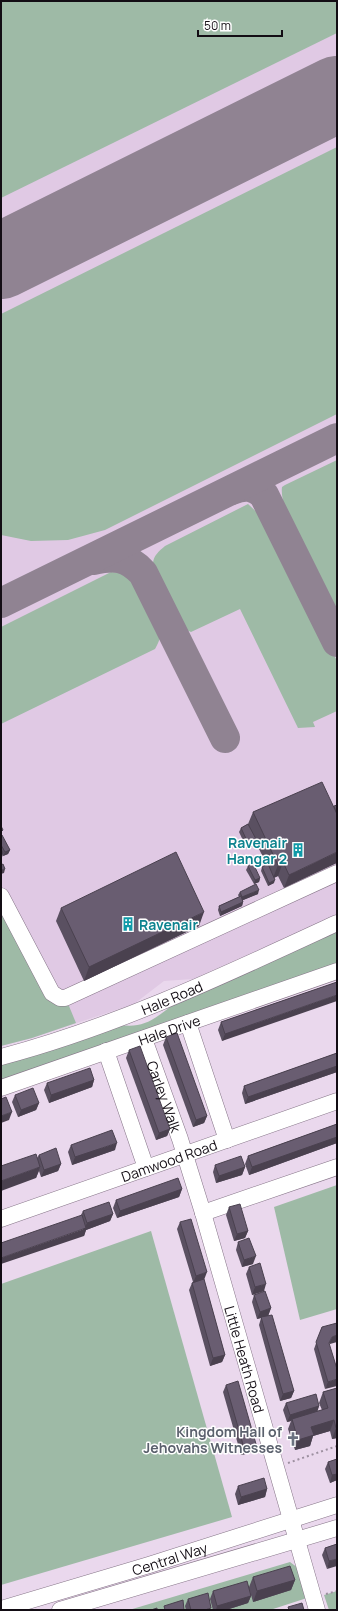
<svg xmlns="http://www.w3.org/2000/svg" width="338" height="1611" font-family="Manrope,sans-serif">
<style>
.built{fill:#e0c9e4}
.green{fill:#9ebaa6}
.lines{fill:none;stroke-linecap:round;stroke-linejoin:round}
.taxiway{stroke:#908392;stroke-width:30}
.runway{stroke:#908392;stroke-width:76}
.minor-casing{stroke:#867588;stroke-width:17}
.path{stroke:#9c8f9f;stroke-width:2;stroke-dasharray:2 3;stroke-linecap:butt}
.minor{stroke:#fff;stroke-width:16}
.wall{fill:#5a5061}
.shaded-wall{fill:#4a414f}
.building{fill:#695d71;stroke:#4a414f}
.labels{text-anchor:middle;dominant-baseline:central;stroke-width:3;stroke-linejoin:round;paint-order:stroke}
.culture-label{font-size:14px;font-weight:bold;fill:#0d838f;stroke:#fff;text-anchor:end}
.street-label{font-size:14px;fill:#130d14;stroke:#fff}
.worship-label{font-size:14px;font-weight:bold;fill:#5b616d;stroke:#fff;text-anchor:end}
</style>
<rect width="100%" height="100%" fill="#ead8ed"/>
<path class="built" d="M1,1h336v914l-144,64 -29,2 -30,23 -102,34 -31,8z"/>
<g class="green">
<path d="M1,1h336v32l-336,165z"/>
<path d="M337,147v267l-232,116 -37,10 -37,1 -30,-6v-221z"/>
<path d="M337,460v163c-13,-26 -59,-111 -55,-136l3,-2z"/>
<path d="M248,504l15,14 14,22 60,121v50l-24,11 2,5 -17,1 -58,-119 -49,23c-15,-4 -39,-54 -38,-68 0,-8 6,-13 12,-18z"/>
<path d="M111,572c8,1 16,1 23,7 7,6 25,40 26,50 1,8 -1,13 -5,20l-154,75v-97z"/>
<path d="M1,907l56,98 12,1 7,17 -44,15 -31,8z"/>
<path d="M337,929v35l-336,118v-20l120,-37c24,4 38,-9 56,-24z"/>
<path d="M337,1185v124l-37,11 -26,-113z"/>
<path d="M151,1231l81,286 -231,68v-301z"/>
<path d="M290,1562l8,6 9,30 -37,12h-141z"/>
<path d="M337,1591v19h-8l-5,-15z"/>
</g>
<g class="lines">
<g class="taxiway">
<path d="M232,490c12,-5 22,-5 32,5l73,147"/>
<path d="M93,560c22,-5 34,-4 50,13l82,165"/>
<path d="M1,603l336,-165"/>
</g>
<path class="runway" d="M1,261l336,-167"/>
<defs>
<g id="minor">
<path d="M1,896l51,97 8,5h5l272,-125"/>
<path d="M188,1023l39,117"/>
<path id="s1" d="M144,1039l36,100 23,74 114,397"/>
<path d="M106,1051l40,117"/>
<path id="s2" d="M1,1057c117,-31 226,-83 336,-134"/>
<path id="s3" d="M1,1088l336,-117"/>
<path d="M203,1213l134,-46"/>
<path id="s4" d="M1,1219l336,-118"/>
<path id="s5" d="M1,1609l148,-44 188,-60"/>
<path d="M60,1610l277,-82"/>
</g>
</defs>
<use href="#minor" class="minor-casing"/>
<g class="path">
<path d="M288,1463l49,-17"/>
<path d="M326,1594l11,-3"/>
</g>
<use href="#minor" class="minor"/>
</g>
<g class="wall">
<path d="M334,806l-50,82 -6,-12 -4,2v5l-6,3 -7,-15 1,-4 5,-2 -11,-22 -1,2 -8,4 -8,-17 2,-4 7,-4 5,-12z"/>
<path d="M1,826v10l9,14 -2,4 -5,2v-1l-1,2h-1z"/>
<path d="M248,866l12,12 -1,4 -5,2 -8,-14z"/>
<path d="M240,892l18,2 -15,6v2l-1,4 -22,10 -2,-6 1,-4 20,-9 -1,-2z"/>
<path d="M61,908l138,18 -115,55 -28,-60z"/>
<path d="M337,982l-115,59 -4,-11 3,-8z"/>
<path d="M166,1037l41,79 -3,7 -11,4 -30,-82z"/>
<path d="M129,1050l41,79 -3,7 -11,4 -30,-82z"/>
<path d="M337,1053v19l-92,32 -3,-11 2,-7z"/>
<path d="M94,1080l-2,7 -43,16 -5,-13 3,-7z"/>
<path d="M15,1095l24,8 -3,7 -18,7 -6,-15z"/>
<path d="M337,1124v19l-88,32 -4,-11 3,-8z"/>
<path d="M71,1145l44,5 -43,15 -4,-13z"/>
<path d="M39,1155l22,9 -3,7 -17,6 -2,-6 -3,7 1,-20z"/>
<path d="M215,1165l30,2 -3,8 -26,8 -3,-11z"/>
<path d="M182,1189l-3,8 -62,21 -4,-10 3,-8z"/>
<path d="M229,1207l19,24 -3,7 -11,3 -8,-26z"/>
<path d="M83,1211l30,3 -3,7 -24,9 -2,6 -3,-21z"/>
<path d="M180,1222l24,58 21,75 -3,7 -12,4 -21,-76 3,-7 1,-1 -16,-53z"/>
<path d="M238,1242l15,22 -11,3 -6,-17z"/>
<path d="M249,1267l15,24 -12,4 -6,-21z"/>
<path d="M254,1295l17,13 -3,8 26,75 -3,7 -11,3 -21,-76 2,-7 -4,1 -5,-17z"/>
<path d="M322,1327l15,42 -12,20 -11,-40z"/>
<path d="M226,1385l28,67 -13,3 -18,-63z"/>
<path d="M337,1388v50l-5,1 -2,-8 -17,5 -3,10 -15,4 -7,-21 3,-8 -4,1 -4,-12 3,-7 33,3 -2,5 5,-1 -3,-7 4,-11z"/>
<path d="M337,1459v21l-7,3 -5,-14 3,-7z"/>
<path d="M238,1486l29,3 -2,8 -27,8 -3,-11z"/>
<path d="M337,1544l-10,25 -5,-14 3,-7z"/>
<path d="M253,1577l42,3 -4,10 -38,12 -3,-11 1,5 -3,7 -22,7h-13l-3,-11 3,-8 36,-4z"/>
<path d="M188,1599l22,11h-24l-1,-4z"/>
</g>
<g class="shaded-wall">
<path d="M257,841l-2,4 -8,4 2,-4z"/>
<path d="M10,850l-2,4 -5,2 2,-4z"/>
<path d="M337,852v11l-53,25 5,-13z"/>
<path d="M283,862l-5,14 -5,2 5,-13z"/>
<path d="M5,869l-1,4 -3,1v-4z"/>
<path d="M260,878l-1,4 -5,2 1,-4z"/>
<path d="M275,880l-1,3 -6,3 1,-3z"/>
<path d="M259,890l-1,4 -17,7 1,-4z"/>
<path d="M243,902l-1,4 -22,10 1,-4z"/>
<path d="M204,912l-5,14 -115,55 5,-14z"/>
<path d="M337,995v6l-115,40 3,-7z"/>
<path d="M337,1066v6l-92,32 3,-7z"/>
<path d="M94,1080l-2,7 -43,16 2,-8z"/>
<path d="M39,1103l-3,7 -18,7 3,-7z"/>
<path d="M12,1112l-3,8 -8,3v-7z"/>
<path d="M207,1116l-3,7 -11,4 3,-7z"/>
<path d="M170,1129l-3,7 -11,4 3,-7z"/>
<path d="M337,1137v6l-88,32 3,-8z"/>
<path d="M117,1143l-2,7 -43,15 3,-8z"/>
<path d="M61,1164l-3,7 -17,6 3,-7z"/>
<path d="M40,1167l-4,11 -35,13v-10z"/>
<path d="M245,1167l-3,8 -26,8 3,-7z"/>
<path d="M182,1189l-3,8 -62,21 3,-7z"/>
<path d="M113,1214l-3,7 -24,9 -2,6 -83,28v-6l83,-29 3,-6z"/>
<path d="M248,1231l-3,7 -11,3 3,-7z"/>
<path d="M256,1256l-3,8 -11,3 2,-7z"/>
<path d="M207,1272l-3,8 -11,3 3,-7z"/>
<path d="M266,1284l-2,7 -12,4 3,-8z"/>
<path d="M271,1308l-3,8 -11,3 3,-7z"/>
<path d="M337,1335v7l-7,2 -1,-1 3,-6z"/>
<path d="M225,1355l-3,7 -12,4 3,-8z"/>
<path d="M337,1379v7l-12,3 3,-7z"/>
<path d="M294,1391l-3,7 -11,3 3,-7z"/>
<path d="M319,1406l-2,7 -25,6 -1,2 -4,1 3,-7z"/>
<path d="M334,1420l-4,11 -17,5 -3,10 -15,4 3,-10 13,-13z"/>
<path d="M336,1428h1v10l-5,1z"/>
<path d="M256,1444l-2,8 -13,3 3,-7z"/>
<path d="M337,1474v6l-7,3 2,-8z"/>
<path d="M267,1489l-2,8 -27,8 3,-8z"/>
<path d="M337,1559v7l-10,3 2,-8z"/>
<path d="M295,1580l-4,10 -38,12 4,-11z"/>
<path d="M251,1596l-3,7 -22,7h-10l1,-4z"/>
</g>
<g class="building">
<path d="M322,782l15,32v38l-48,23 -6,-13 -5,3 -25,-53z"/>
<path d="M337,805v9l-3,-8z"/>
<path d="M248,824l9,17 -8,4 -8,-17z"/>
<path d="M1,826l2,4 -2,2z"/>
<path d="M2,835l8,15 -5,2 -4,-7v-9z"/>
<path d="M1,849l2,4 -2,1z"/>
<path d="M176,852l28,60 -115,55 -28,-59z"/>
<path d="M253,863l7,15 -5,2 -7,-14z"/>
<path d="M3,864l2,5 -4,1v-5z"/>
<path d="M268,864l7,16 -6,3 -7,-16z"/>
<path d="M256,884l3,6 -17,7 -2,-5z"/>
<path d="M241,896l2,6 -22,10 -2,-6z"/>
<path d="M337,982v13l-112,39 -4,-12z"/>
<path d="M177,1033l30,83 -11,4 -30,-83z"/>
<path d="M140,1046l30,83 -11,4 -30,-83z"/>
<path d="M337,1053v13l-89,31 -4,-11z"/>
<path d="M90,1068l4,12 -43,15 -4,-12z"/>
<path d="M33,1088l6,15 -18,7 -6,-15z"/>
<path d="M6,1097l6,15 -11,4v-17z"/>
<path d="M337,1124v13l-85,30 -4,-11z"/>
<path d="M112,1130l5,13 -42,14 -4,-12z"/>
<path d="M56,1148l5,16 -17,6 -5,-15z"/>
<path d="M36,1154l4,13 -39,14v-15z"/>
<path d="M241,1156l4,11 -26,9 -4,-11z"/>
<path d="M178,1178l4,11 -62,22 -4,-11z"/>
<path d="M109,1202l4,12 -26,9 -4,-12z"/>
<path d="M240,1204l8,27 -11,3 -8,-27z"/>
<path d="M82,1215l4,13 -85,30v-15z"/>
<path d="M191,1219l16,53 -11,4 -16,-54z"/>
<path d="M249,1238l7,18 -12,4 -6,-18z"/>
<path d="M260,1263l6,21 -11,3 -6,-20z"/>
<path d="M204,1279l21,76 -12,3 -21,-75z"/>
<path d="M265,1291l6,17 -11,4 -6,-17z"/>
<path d="M272,1315l22,76 -11,3 -22,-77z"/>
<path d="M337,1323v12l-5,2 -3,6 8,26v10l-9,3 -12,-40 6,-15z"/>
<path d="M238,1381l18,63 -12,4 -18,-63z"/>
<path d="M337,1388v40h-1l-2,-8 -23,7 3,8 -16,5 -6,-21 36,-11 -5,-16z"/>
<path d="M316,1394l3,12 -29,9 -4,-12z"/>
<path d="M337,1459v15l-5,1 -4,-13z"/>
<path d="M264,1478l3,11 -26,8 -3,-11z"/>
<path d="M337,1544v15l-8,2 -4,-13z"/>
<path d="M290,1566l5,14 -38,11 -4,-14z"/>
<path d="M247,1581l4,15 -34,10 -4,-15z"/>
<path d="M208,1593l3,15 -6,2h-14l-3,-11z"/>
<path d="M183,1600l1,10h-19l-1,-4z"/>
<path d="M302,1603l2,7h-15l-1,-3z"/>
<path d="M157,1608v2h-6z"/>
</g>
<defs>
<symbol id="building-bare" viewBox="-9 -9 18 18"><path d="M-4-6H4V6H1V3H-1V6H-4ZM-2.5-4.3h1.7v1.8h-1.7ZM.8-4.3h1.7v1.8H.8ZM-2.5-1h1.7V.8h-1.7ZM.8-1h1.7V.8H.8Z" fill="#0f9aa8" stroke="#fff" stroke-width="2.5" paint-order="stroke"/></symbol>
<symbol id="church-bare" viewBox="-9 -9 18 18"><path d="M-1.2-6h2.4v3.5h3.3v2.4h-3.3V6h-2.4V-.1h-3.3v-2.4h3.3Z" fill="#6b7280" stroke="#fff" stroke-width="2.5" paint-order="stroke"/></symbol>
</defs>
<g fill-rule="evenodd">
<use href="#building-bare" x="288" y="840" width="20" height="20"/>
<use href="#building-bare" x="118" y="914" width="20" height="20"/>
<use href="#church-bare" x="283" y="1429" width="20" height="20"/>
</g>
<g class="labels">
<g class="culture-label">
<text x="287" y="842">Ravenair<tspan x="287" dy="16">Hangar 2</tspan></text>
<text x="139" y="924" text-anchor="start">Ravenair</text>
</g>
<g class="street-label">
<text stroke="none"><textPath href="#s2" startOffset="181">Hale Road</textPath></text>
<text stroke="none"><textPath href="#s3" startOffset="178">Hale Drive</textPath></text>
<text stroke="none"><textPath href="#s1" startOffset="61">Carley Walk</textPath></text>
<text stroke="none"><textPath href="#s4" startOffset="178">Damwood Road</textPath></text>
<text stroke="none"><textPath href="#s1" startOffset="336">Little Heath Road</textPath></text>
<text stroke="none"><textPath href="#s5" startOffset="176">Central Way</textPath></text>
</g>
<g class="worship-label">
<text x="282" y="1431">Kingdom Hall of<tspan x="282" dy="16">Jehovahs Witnesses</tspan></text>
</g>
</g>
<rect width="338" height="1611" fill="none" stroke="#130d14" stroke-width="4"/>
<path d="M198 30v6h84v-6" fill="none" stroke="#130d14" stroke-width="2"/>
<text x="204" y="30" font-size="12" fill="#130d14" stroke="#ffffff" stroke-width="3" paint-order="stroke">50 m</text>
</svg>
